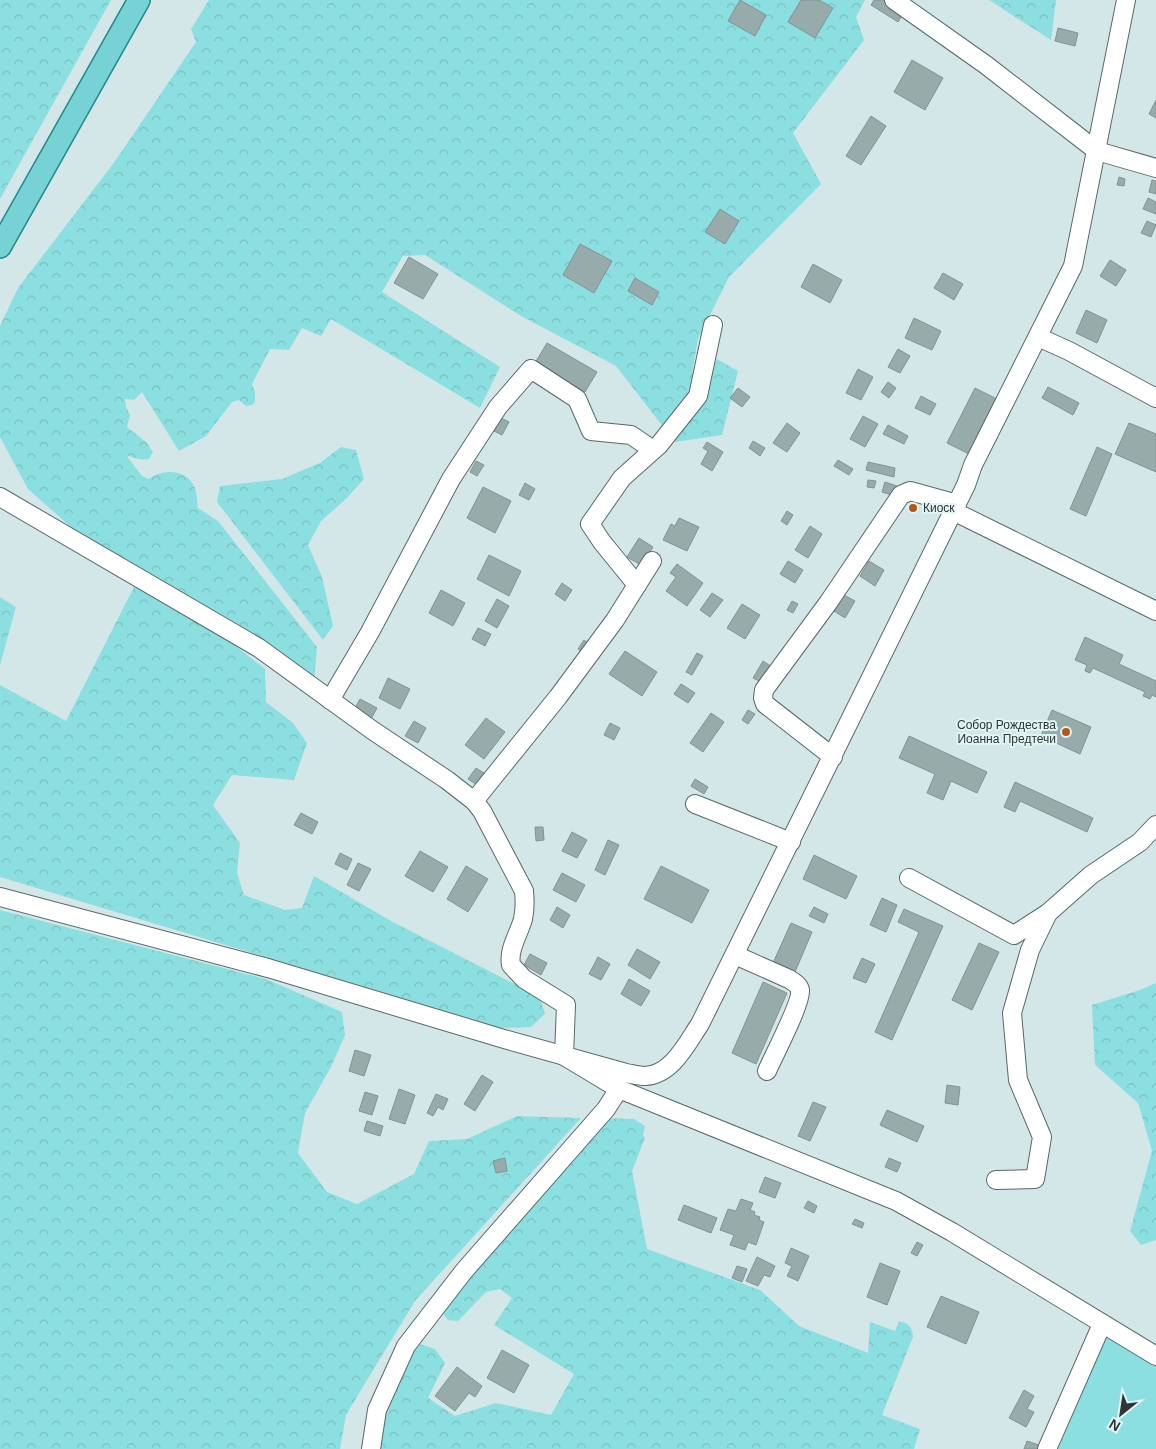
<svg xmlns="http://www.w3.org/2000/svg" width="1156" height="1449" font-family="Helvetica,sans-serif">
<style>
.green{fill:#8cdfe0}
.forest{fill:url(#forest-crowns)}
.building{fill:#98abab;stroke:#819494}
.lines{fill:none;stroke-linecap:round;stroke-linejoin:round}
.minor-casing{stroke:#58696a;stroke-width:20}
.major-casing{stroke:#21888a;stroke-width:24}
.minor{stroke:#fff;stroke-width:18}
.major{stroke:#76d2d4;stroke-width:21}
.poi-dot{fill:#b75518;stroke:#e1f5f5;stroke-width:2}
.labels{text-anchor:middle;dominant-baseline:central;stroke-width:4;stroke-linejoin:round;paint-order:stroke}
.poi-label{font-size:12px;fill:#2d3535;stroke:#e1f5f5;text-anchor:start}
</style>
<defs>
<pattern id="forest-crowns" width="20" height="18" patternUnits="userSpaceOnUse" patternTransform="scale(1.25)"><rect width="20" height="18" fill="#8cdfe0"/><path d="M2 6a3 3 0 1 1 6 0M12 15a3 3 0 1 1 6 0" fill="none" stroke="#79c0c1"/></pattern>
</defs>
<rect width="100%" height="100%" fill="#d4e7e8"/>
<path class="green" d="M1107,1336l49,24v89h-98z"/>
<g class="forest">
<path d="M0,0h111l-111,199z"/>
<path d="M209,0h656l-9,17 8,23 -71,93 28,51 -92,93 -31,62 -6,34 14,11 11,-25 21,12 -16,64 -47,7 -59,-76 -95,-50 -96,-61 -22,1 -21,36 118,75 -20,41 -149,-89 -10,17 -19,-8 -13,22 -19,-1 -18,35 3,8v10l-3,3 -6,1 -7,-6 -7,2 -26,34 -27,15 -37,-59 -8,8 -9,-1 1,8 4,8 -3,12 19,15 7,10 -4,7c-10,2 -16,-2 -23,-4l16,21 7,3c15,-11 38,-10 46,9 2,6 2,14 3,20l20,13 99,126 -3,36 -243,-156 -43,-38 -28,-52v-111l18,-38 95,-124 83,-122 -5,-13z"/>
<path d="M989,0h67l-5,40z"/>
<path d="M341,447l15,3 8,29 -18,20 -25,22 -13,24 14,32 11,49 -10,14 -106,-138 3,-16 62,-7 38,-16z"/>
<path d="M136,583l82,49 47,37 1,33 27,21 14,20 -13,37 -62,-5 -19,30 27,38 -3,30 7,22 41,15 17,-2 12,-32 77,45 149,76 5,17 -14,13 -30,1 -501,-151v-192l66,36z"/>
<path d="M0,597l16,10 -16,58z"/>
<path d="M0,910l266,69 76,33 3,23 -14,32 -26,46 -7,40 29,39 30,12 57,-30 15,-33 38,-2 50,-23 64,2 -166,183 -69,114 -6,34h-340z"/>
<path d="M1156,983v257l-15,5 -11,-14 22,-80 -14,-48 -43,-38 -3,-60 48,-15z"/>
<path d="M604,1118l30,1 11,7 -2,9 2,3 -13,33 15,78 113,41 39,36 69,27 2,-31 25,9 4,-10c11,3 13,6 14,16l-31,78 38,14 -6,20h-545l48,-106 18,6 10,14 -17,35 27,18 41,-13 55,12 23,-41 -80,-49 18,-27 -12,-9 -14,3 -28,29 -10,-1 -4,-5 -1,-5z"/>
</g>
<g class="building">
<path d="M740,0l26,15 -11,21 -27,-15z"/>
<path d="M801,0h18l14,8 -18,30 -27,-16z"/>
<path d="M874,0h17l15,9 -8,13 -27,-17z"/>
<path d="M1058,28l20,5 -3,13 -20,-5z"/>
<path d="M912,60l31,18 -18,32 -31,-18z"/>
<path d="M1156,100v18l-7,-4z"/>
<path d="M871,116l15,10 -25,39 -15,-9z"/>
<path d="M1119,177l6,2 -1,7 -7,-1z"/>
<path d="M1152,180l4,1v13l-7,-2z"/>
<path d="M1148,198l8,4v12l-13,-5z"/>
<path d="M720,209l19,12 -14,23 -20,-12z"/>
<path d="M1147,221l9,4 -5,12 -10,-4z"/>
<path d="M580,244l32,17 -18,32 -31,-18z"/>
<path d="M409,257l29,17 -15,25 -29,-16z"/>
<path d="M1110,260l16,10 -10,16 -16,-10z"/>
<path d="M813,264l29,16 -12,23 -29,-16z"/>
<path d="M943,273l20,11 -9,16 -20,-12z"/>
<path d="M635,278l24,14 -7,13 -24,-14z"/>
<path d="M1086,310l21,10 -10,23 -21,-10z"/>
<path d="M914,318l27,13 -9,19 -27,-12z"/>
<path d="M547,343l50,29 -12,20 -50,-29z"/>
<path d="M898,349l12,7 -10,17 -12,-6z"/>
<path d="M858,369l15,8 -12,23 -15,-7z"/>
<path d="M888,382l8,6 -7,10 -8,-6z"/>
<path d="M1048,387l31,16 -6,12 -31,-17z"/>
<path d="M738,388l12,9 -8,10 -12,-9z"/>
<path d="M975,388l22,11 -28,55 -22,-11z"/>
<path d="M921,396l15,8 -6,11 -15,-7z"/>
<path d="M495,415l14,7 -7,13 -14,-7z"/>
<path d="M863,416l15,8 -13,23 -15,-8z"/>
<path d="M787,423l13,10 -13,19 -14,-9z"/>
<path d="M1129,423l27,11v38l-41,-18z"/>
<path d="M888,425l20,11 -4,8 -21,-10z"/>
<path d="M753,441l12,7 -5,8 -11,-8z"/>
<path d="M707,442l16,10 -11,19 -11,-7 7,-13 -5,-3z"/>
<path d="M1097,447l15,7 -26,62 -16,-7z"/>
<path d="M838,460l15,9 -4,6 -15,-9z"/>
<path d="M476,461l8,4 -7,11 -7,-4z"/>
<path d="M868,462l27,6 -1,9 -28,-7z"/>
<path d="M868,480l8,1 -2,7 -7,-1z"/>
<path d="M885,482l12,4 -2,10 -13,-4z"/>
<path d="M525,483l10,6 -6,11 -10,-5z"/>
<path d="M483,487l28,14 -16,32 -28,-15z"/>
<path d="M787,511l6,4 -6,10 -6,-4z"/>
<path d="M679,518l20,9 -12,24 -24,-11 8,-16 4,2z"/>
<path d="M810,526l12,8 -14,24 -13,-8z"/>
<path d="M639,538l14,9 -12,18 -14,-8z"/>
<path d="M489,555l32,16 -12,25 -32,-17z"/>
<path d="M788,561l15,9 -8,13 -15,-9z"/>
<path d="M869,561l15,9 -9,16 -15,-10z"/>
<path d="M677,564l26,19 -16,23 -21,-15 10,-14 -6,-4z"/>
<path d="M562,583l10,7 -7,11 -10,-7z"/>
<path d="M441,590l24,13 -12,23 -24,-13z"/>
<path d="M712,593l11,7 -13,17 -10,-7z"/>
<path d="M844,595l11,6 -10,17 -11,-7z"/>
<path d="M497,599l12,7 -12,22 -12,-7z"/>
<path d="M792,601l6,3 -5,9 -6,-3z"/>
<path d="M742,604l18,11 -15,24 -18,-11z"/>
<path d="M478,628l13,6 -6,12 -13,-7z"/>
<path d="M1085,637l38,18 -4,9 37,17v16l-4,-2 -2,4 -7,-3 2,-4 -52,-24 -3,5 -5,-2 2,-6 -12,-5z"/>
<path d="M584,640l10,7 -6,9 -10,-7z"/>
<path d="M625,651l32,21 -15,24 -33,-22z"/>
<path d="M697,653l6,3 -11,19 -6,-3z"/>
<path d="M763,661l9,6 -9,16 -10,-5z"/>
<path d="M388,678l22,11 -10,20 -21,-11z"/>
<path d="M681,684l14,9 -7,10 -14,-9z"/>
<path d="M360,699l17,9 -6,11 -17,-9z"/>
<path d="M748,710l7,4 -7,10 -6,-4z"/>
<path d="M1052,710l39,17 -11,27 -39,-18z"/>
<path d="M711,713l13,9 -21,30 -13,-9z"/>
<path d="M486,718l19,14 -21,27 -19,-14z"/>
<path d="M414,721l12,7 -8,15 -13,-7z"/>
<path d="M610,723l10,5 -6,12 -10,-5z"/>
<path d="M909,736l78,36 -10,21 -26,-12 -8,19 -16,-7 8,-19 -36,-16z"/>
<path d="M476,768l8,5 -7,12 -9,-6z"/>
<path d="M695,779l13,8 -4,7 -13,-8z"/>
<path d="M1015,782l78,36 -6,14 -67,-31 -5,11 -11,-5z"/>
<path d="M301,813l17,9 -6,12 -18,-9z"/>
<path d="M535,827h8l1,13 -8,1z"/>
<path d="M572,832l15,8 -10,18 -15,-7z"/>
<path d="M608,840l11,5 -14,30 -10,-5z"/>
<path d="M420,851l28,16 -15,25 -28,-16z"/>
<path d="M340,853l12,6 -5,11 -12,-6z"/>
<path d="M814,855l43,21 -11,23 -43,-20z"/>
<path d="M358,863l13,6 -12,22 -12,-6z"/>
<path d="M466,866l22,13 -20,33 -21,-13z"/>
<path d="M661,866l48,24 -17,33 -48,-24z"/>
<path d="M562,873l23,12 -9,17 -23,-12z"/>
<path d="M882,898l15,7 -11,27 -16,-7z"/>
<path d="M557,907l13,8 -7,13 -13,-8z"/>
<path d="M814,907l14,7 -4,9 -15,-7z"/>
<path d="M904,909l39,17 -51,114 -17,-8 44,-100 -21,-10z"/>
<path d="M791,923l21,9 -17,40 -22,-9z"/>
<path d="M979,943l20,9 -27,58 -20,-10z"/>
<path d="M637,949l23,13 -10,17 -22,-14z"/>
<path d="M530,954l17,9 -6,12 -17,-10z"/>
<path d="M598,957l12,7 -9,16 -12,-6z"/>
<path d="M862,958l13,6 -9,19 -13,-5z"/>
<path d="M629,979l21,12 -9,15 -20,-12z"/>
<path d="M763,982l24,11 -31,71 -24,-11z"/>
<path d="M355,1050l16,5 -7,21 -15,-5z"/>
<path d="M482,1075l11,7 -18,29 -11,-7z"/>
<path d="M947,1085l13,2 -2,18 -13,-2z"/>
<path d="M399,1089l16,6 -10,29 -16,-5z"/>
<path d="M365,1092l13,4 -6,19 -13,-4z"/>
<path d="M436,1094l12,5 -5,11 -5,-3 -5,9 -6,-3z"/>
<path d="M813,1102l13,5 -16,34 -12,-5z"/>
<path d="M887,1110l37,16 -7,16 -37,-17z"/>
<path d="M367,1121l16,5 -3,10 -16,-5z"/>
<path d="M505,1158l2,13 -11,2 -3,-12z"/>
<path d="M889,1158l12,5 -4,9 -12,-5z"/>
<path d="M765,1177l16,6 -6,15 -16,-6z"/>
<path d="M741,1199l12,4 -3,7 5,2 -1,3 6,2 -1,3 5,2 -8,23 -8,-3 -3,8 -15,-5 4,-10 -14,-5 8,-21 8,2z"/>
<path d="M808,1201l9,5 -3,7 -10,-5z"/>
<path d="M684,1205l33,13 -6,15 -33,-13z"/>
<path d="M855,1219l9,4 -2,5 -10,-4z"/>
<path d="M917,1242l6,3 -6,11 -6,-3z"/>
<path d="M791,1248l18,8 -11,25 -11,-5 5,-10 -7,-3z"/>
<path d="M757,1257l18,9 -5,11 -6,-2 -6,11 -12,-5z"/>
<path d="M880,1263l20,8 -13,34 -20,-8z"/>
<path d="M737,1266l10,3 -5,13 -10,-4z"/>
<path d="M941,1296l38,16 -13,32 -39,-17z"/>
<path d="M502,1350l27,15 -15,28 -27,-15z"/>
<path d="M457,1367l25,19 -7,11 -6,-4 -14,18 -20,-15z"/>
<path d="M1024,1390l10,6 -7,13 7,3 -8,15 -17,-9z"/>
<path d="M1027,1441l12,4 -1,4h-14z"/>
</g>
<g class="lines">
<defs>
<g id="minor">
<path d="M894,0l92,65 111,86 59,17"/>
<path d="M1038,337l31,14 87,47"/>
<path d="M0,497l259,151 113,82 75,50 27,21 84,-104 57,-77 37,-59"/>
<path d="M953,511l203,100"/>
<path d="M637,585l-35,-43 -12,-18 32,-46 37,-33 39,-49 15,-71"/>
<path d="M330,700l40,-68 81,-153 47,-72 33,-38 46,30 14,32 40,4 22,15"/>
<path d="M833,757l-68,-53 -2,-6 1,-8 64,-87 73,-108 9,-4 47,13"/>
<path d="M695,804l96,38"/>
<path d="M909,878l105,57 34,-22 43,-38 49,-33 16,-17"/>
<path d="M0,897l268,71 236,71 122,34c6,1 13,3 19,3 27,-1 42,-33 55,-52l266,-539 7,-20 100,-199 53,-266"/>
<path d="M735,955l54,24c5,3 10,6 11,11 2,12 -27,67 -33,81"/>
<path d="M619,1089l277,112 56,31 204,124"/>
<path d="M996,1180l39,-1 7,-42 -24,-57 -6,-67 18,-63 18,-37"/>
<path d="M371,1449l6,-39 29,-64 58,-75 142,-162 13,-20 -55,-33 2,-51 -42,-26 -13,-14c-3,-16 8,-31 12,-46 2,-9 2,-18 1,-28l-42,-80 -8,-10"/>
<path d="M1047,1449l55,-125"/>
</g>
<path id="major" d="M0,247l139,-247"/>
</defs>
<use href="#minor" class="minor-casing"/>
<use href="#major" class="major-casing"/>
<use href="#minor" class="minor"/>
<use href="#major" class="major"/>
</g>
<g class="poi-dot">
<circle cx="913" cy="508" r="5"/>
<circle cx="1066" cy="732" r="5"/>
</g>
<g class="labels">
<g class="poi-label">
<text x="923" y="508">Киоск</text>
<text x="1056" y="725" text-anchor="end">Собор Рождества<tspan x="1056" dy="14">Иоанна Предтечи</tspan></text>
</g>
</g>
<g transform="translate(1121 1414) rotate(210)" stroke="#e1f5f5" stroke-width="4" paint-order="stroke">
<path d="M0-4L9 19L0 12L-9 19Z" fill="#2d3535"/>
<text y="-8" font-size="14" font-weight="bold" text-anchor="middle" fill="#2d3535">N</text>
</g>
</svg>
